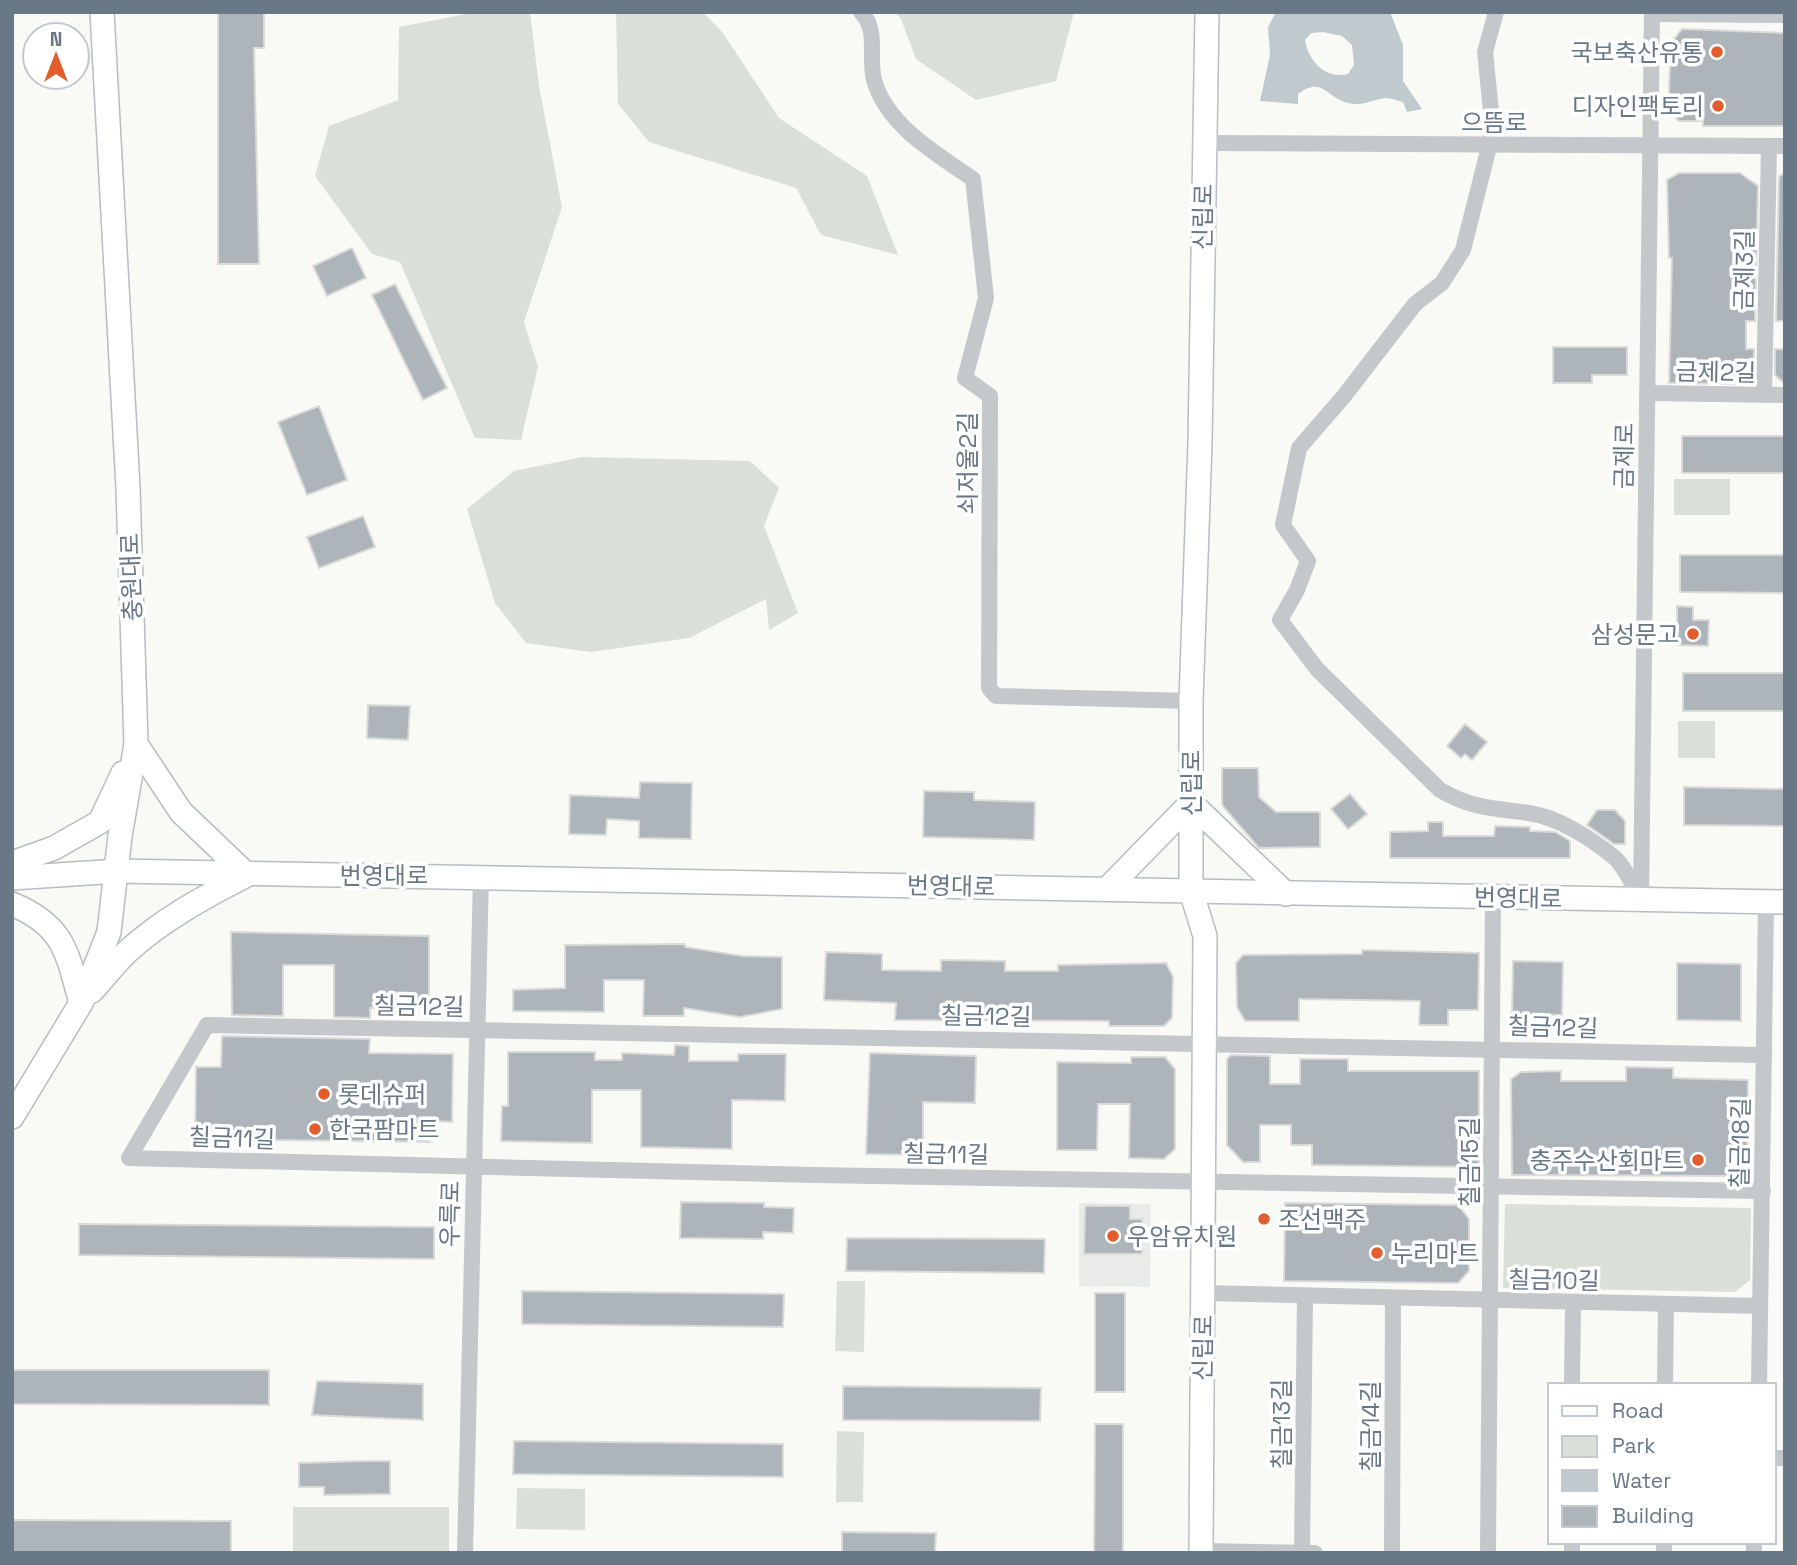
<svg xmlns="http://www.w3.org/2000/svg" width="1797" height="1565" font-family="'Space Grotesk','Noto Sans KR',sans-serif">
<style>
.built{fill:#e9ebe9}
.green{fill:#dae0d7}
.water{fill:#bfc9ce;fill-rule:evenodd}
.building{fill:#adb5bb;stroke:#dadad8;stroke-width:2}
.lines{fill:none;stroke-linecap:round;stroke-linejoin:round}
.secondary-casing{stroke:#b8bdc2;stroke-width:26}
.street{stroke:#c4c8cb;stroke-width:16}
.secondary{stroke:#fff;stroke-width:23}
.poi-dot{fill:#e25c2c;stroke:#fff;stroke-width:2.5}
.labels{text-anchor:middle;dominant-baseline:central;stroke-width:7;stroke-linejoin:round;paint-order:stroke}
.poi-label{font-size:24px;fill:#687887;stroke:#fff;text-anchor:start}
.street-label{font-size:24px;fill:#687887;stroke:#fff}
</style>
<rect width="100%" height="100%" fill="#f9f9f6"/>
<path class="built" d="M1079,1203l72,1 -1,83 -71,-1z"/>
<g class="green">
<path d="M477,12h53l9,74 23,121 -38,115 14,45 -17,73 -46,-2 -75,-176 -28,-8 -57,-78 14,-50 69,-26 1,-73z"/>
<path d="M616,12h87l20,21 56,85 88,58 31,79 -77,-20 -25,-47 -147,-46 -31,-38z"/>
<path d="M894,12h180l-18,69 -80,19 -60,-41 -15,-40z"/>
<path d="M582,457l168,4 29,27 -15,38 34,87 -29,17 -3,-31 -77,39 -98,14 -65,-9 -31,-40 -28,-94 47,-38z"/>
<rect x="1674" y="479" width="56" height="36"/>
<rect x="1678" y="721" width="37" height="37"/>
<path d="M1505,1204l246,4 -1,72 -15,12 -232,-4z"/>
<path d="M837,1281h28l-1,71 -29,-1z"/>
<path d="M837,1431l27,1 -1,70h-27z"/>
<path d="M517,1488l68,1v41l-69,-1z"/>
<rect x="293" y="1507" width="156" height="46"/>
</g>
<path class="water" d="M1276,12h114l13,33v36l19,28 -15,3 -4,-10c-5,-1 -12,-4 -17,-4 -12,1 -24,9 -38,5 -23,-6 -25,-27 -50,-9v10l-38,-3 10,-46 -2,-28zM1323,32l19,4 10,9 2,20 -6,9c-23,5 -39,-12 -43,-34l6,-7z"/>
<g class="building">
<path d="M218,13h46v35h-10l5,216h-41z"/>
<path d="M1682,29l103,4v93h-82v-5h-24l-10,-9v-23l2,-46z"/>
<path d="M1785,172v149h-9l3,-144z"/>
<path d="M1679,173h61l18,13 -3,135h-9v28h8v31l-5,4 -80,-1 3,-125h-3l-2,-78z"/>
<path d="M352,248l14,30 -39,18 -14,-30z"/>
<path d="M395,284l52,104 -24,12 -51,-105z"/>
<path d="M1553,347h74v28h-35v8h-39z"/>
<path d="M1775,349h10v35l-10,-9z"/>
<path d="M319,406l28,74 -40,15 -29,-73z"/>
<rect x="1682" y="436" width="103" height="37"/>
<path d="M363,516l12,31 -56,21 -12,-31z"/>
<path d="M1680,555h105v38l-105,-1z"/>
<path d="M1677,606l16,1v13h16l-1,26 -31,-1z"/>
<rect x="1683" y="673" width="102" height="38"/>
<path d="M368,705l42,1 -2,34 -41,-2z"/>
<path d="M1465,724l22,18 -15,18 -7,-6 -4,4 -14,-12z"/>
<path d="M1222,768h36l1,29 17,15h44v35l-61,1 -37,-43z"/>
<path d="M640,782l52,1 -1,56 -52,-1v-17l-32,-2 -1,16 -37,-1 1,-39 69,3z"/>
<path d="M1684,787l101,2v37l-101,-1z"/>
<path d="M924,791l50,1v8l61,2 -1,38 -111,-3z"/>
<path d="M1350,794l17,20 -19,15 -17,-20z"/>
<path d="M1597,810h18l10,11v23h-11l-27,-19z"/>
<path d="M1428,822h15v14h51l1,-10 35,1v4l25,1 15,9v17h-180v-26l38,-1z"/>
<path d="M231,932l198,4v72h-59v10l-36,-1v-52h-51v51l-51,-1z"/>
<path d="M685,944v3l57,9 40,1v52l-42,8 -56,-9v8h-41l1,-36h-40v32l-91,-1v-21l52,-2v-43z"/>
<path d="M1362,950l117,3 -1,57h-30v15h-29l1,-24 -121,-2v22h-54l-8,-14 -1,-44 7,-8 119,-1z"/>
<path d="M826,952l56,2v16l59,1v-11l64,1v10h53v-6l108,-2 7,14 -1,41 -8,8h-55v-5l-214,-1 1,-17 -72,-3z"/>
<path d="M1513,961l50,1 -1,53h-50z"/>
<path d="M1677,963l64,1v57l-64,-1z"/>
<path d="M222,1036l148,3 -1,14 84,1 -1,68 -21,-1 -1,21 -235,-3 1,-72h25z"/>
<path d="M675,1045l14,1v15h49v-7h48l-1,47 -53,-1v49l-91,-2v-57h-49v53l-91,-2 1,-35h6v-54h87v8h27v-7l52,2z"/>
<path d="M870,1053l106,3 -1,47 -52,-1v53l-57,-1z"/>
<path d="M1231,1055l39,1v28h30v-25h48v12h131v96l-167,-2v-20h-21v-20h-31v37h-17l-16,-17v-86z"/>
<path d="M1131,1057h34l10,12v80l-11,10 -35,-1 1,-54h-32l-1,46h-40v-88l74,1z"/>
<path d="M1626,1067l47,1v10l75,2 -1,86 -13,10 -222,-1 -1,-96 10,-7 40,-1v10h65z"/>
<path d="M681,1202l83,1v4l30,1 -1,25 -30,-1v7l-83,-1z"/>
<path d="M1285,1203l173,2 11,14v52l-11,12 -174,-2z"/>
<path d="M1085,1206h45v13h12v35h-58z"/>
<path d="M79,1224l355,3v32l-355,-4z"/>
<path d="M847,1238l198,1 -1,34 -198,-2z"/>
<path d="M522,1291l262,3 -1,33 -261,-3z"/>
<rect x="1095" y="1293" width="30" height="99"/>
<path d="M12,1370h257v35l-257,-1z"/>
<path d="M317,1381l106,3v36l-111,-5z"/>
<path d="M843,1386l198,2 -1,33 -197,-1z"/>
<path d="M1095,1424h28v129h-29z"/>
<path d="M514,1441l269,3v33l-270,-3z"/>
<path d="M366,1461h24v33l-66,1v-8h-25v-24z"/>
<path d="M12,1520l219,1v32h-219z"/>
<path d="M842,1532l94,1 -1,20h-93z"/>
</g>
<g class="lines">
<defs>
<g id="secondary">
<path d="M1191,803l95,91"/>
<path d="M12,863l42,-15 46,-26 23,-49"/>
<path d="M12,878l106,-7 1667,31"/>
<path d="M1107,889l84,-86"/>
<path d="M12,904c53,22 55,49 69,99"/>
<path d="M92,991c12,-13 23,-28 36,-40 35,-32 78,-55 119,-76l-66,-63 -45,-68"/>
<path d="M12,1117l69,-114 28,-71 11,-96 16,-92 -8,-256 -26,-476"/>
<path d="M1201,1553l4,-617 -14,-45v-190l9,-258 7,-431"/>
</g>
</defs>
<use href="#secondary" class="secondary-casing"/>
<g class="street">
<path d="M861,12c18,18 7,45 13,68 13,46 63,74 99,99l13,119 -21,80 25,18 -1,292 7,8 195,5"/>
<path d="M1496,12l-11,40 8,79 -30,119 -21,33 -27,21 -71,92 -45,52 -16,77 25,36 -11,29 -17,30 37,49 123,121c33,19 53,18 89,23 29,4 63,26 86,45 11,10 18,29 26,42"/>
<path d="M1652,14l133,1"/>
<path d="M1203,143l582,3"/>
<path d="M1647,393l138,2"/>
<path d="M1764,395l5,-249"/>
<path d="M1641,899l11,-887"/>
<path d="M1763,1191l-947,-16 -687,-17 78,-133 1557,30"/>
<path d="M1204,1293l556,13"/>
<path d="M1572,1385l1,-81"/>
<path d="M1665,1385l1,-80"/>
<path d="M1759,1385l7,-483"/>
<path d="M1774,1458h11"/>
<path d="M1201,1551l114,2"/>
<path d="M1302,1552l3,-256"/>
<path d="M465,1553l16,-677"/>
<path d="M1392,1553l1,-254"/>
<path d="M1488,1553l5,-655"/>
<path d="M1572,1553v-11"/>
<path d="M1664,1553v-11"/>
<path d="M1754,1553v-11"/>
</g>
<use href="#secondary" class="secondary"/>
</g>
<g class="poi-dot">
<circle cx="1717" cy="52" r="7"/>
<circle cx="1718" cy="106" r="7"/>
<circle cx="1693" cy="634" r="7"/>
<circle cx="324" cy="1094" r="7"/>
<circle cx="315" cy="1129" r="7"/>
<circle cx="1698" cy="1160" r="7"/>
<circle cx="1264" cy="1219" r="7"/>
<circle cx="1113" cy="1236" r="7"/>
<circle cx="1377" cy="1253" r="7"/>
</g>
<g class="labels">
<g class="poi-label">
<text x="1703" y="52" text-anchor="end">국보축산유통</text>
<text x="1704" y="106" text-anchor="end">디자인팩토리</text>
<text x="1679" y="634" text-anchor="end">삼성문고</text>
<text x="338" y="1094">롯데슈퍼</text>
<text x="329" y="1129">한국팜마트</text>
<text x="1684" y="1160" text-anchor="end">충주수산회마트</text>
<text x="1278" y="1219">조선맥주</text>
<text x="1127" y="1236">우암유치원</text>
<text x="1391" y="1253">누리마트</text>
</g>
<g class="street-label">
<text x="1494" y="122">으뜸로</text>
<text transform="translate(1203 217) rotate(-89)">신립로</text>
<text transform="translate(1744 270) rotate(-89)">금제3길</text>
<text transform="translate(1716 372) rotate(1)">금제2길</text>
<text transform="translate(1624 456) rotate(-89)">금제로</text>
<text transform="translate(967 463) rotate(-90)">쇠저울2길</text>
<text transform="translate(131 577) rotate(-92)">충원대로</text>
<text transform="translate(1191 783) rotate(-90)">신립로</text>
<text x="384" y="875">번영대로</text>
<text transform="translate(951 886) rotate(1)">번영대로</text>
<text transform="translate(1518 898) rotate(1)">번영대로</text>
<text transform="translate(419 1006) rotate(1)">칠금12길</text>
<text transform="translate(986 1016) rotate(1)">칠금12길</text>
<text transform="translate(1553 1027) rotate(2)">칠금12길</text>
<text transform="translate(232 1138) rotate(2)">칠금11길</text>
<text transform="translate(1740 1143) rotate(-89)">칠금18길</text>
<text transform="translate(946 1154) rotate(1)">칠금11길</text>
<text transform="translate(1469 1162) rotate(-90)">칠금15길</text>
<text transform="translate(450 1214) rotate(-89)">우륵로</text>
<text transform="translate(1554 1280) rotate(1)">칠금10길</text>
<text transform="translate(1203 1348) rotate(-89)">신립로</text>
<text transform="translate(1281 1424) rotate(-90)">칠금13길</text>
<text transform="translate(1370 1426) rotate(-90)">칠금14길</text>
</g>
</g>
<rect width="1797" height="1565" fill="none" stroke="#687887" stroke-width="28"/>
<rect x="1548" y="1383" width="228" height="161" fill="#ffffff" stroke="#c3c9cf" stroke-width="2"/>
<rect x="1562" y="1406" width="35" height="10" fill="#ffffff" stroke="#c3c9cf" stroke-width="2"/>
<text x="1612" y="1418" font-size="21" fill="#687887">Road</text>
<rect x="1562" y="1436" width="35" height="21" fill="#dae0d7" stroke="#c3c9cf" stroke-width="2"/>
<text x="1612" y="1453" font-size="21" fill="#687887">Park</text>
<rect x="1562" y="1470" width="35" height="21" fill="#bfc9ce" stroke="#c3c9cf" stroke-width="2"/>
<text x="1612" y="1488" font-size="21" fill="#687887">Water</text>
<rect x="1562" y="1506" width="35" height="21" fill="#adb5bb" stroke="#c3c9cf" stroke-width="2"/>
<text x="1612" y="1523" font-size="21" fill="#687887">Building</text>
<g transform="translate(56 56)"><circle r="33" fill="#ffffff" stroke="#c3c9cf" stroke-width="2"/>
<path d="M0-5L12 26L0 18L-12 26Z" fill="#e25c2c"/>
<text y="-10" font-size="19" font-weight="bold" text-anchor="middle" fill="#687887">N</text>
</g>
</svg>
